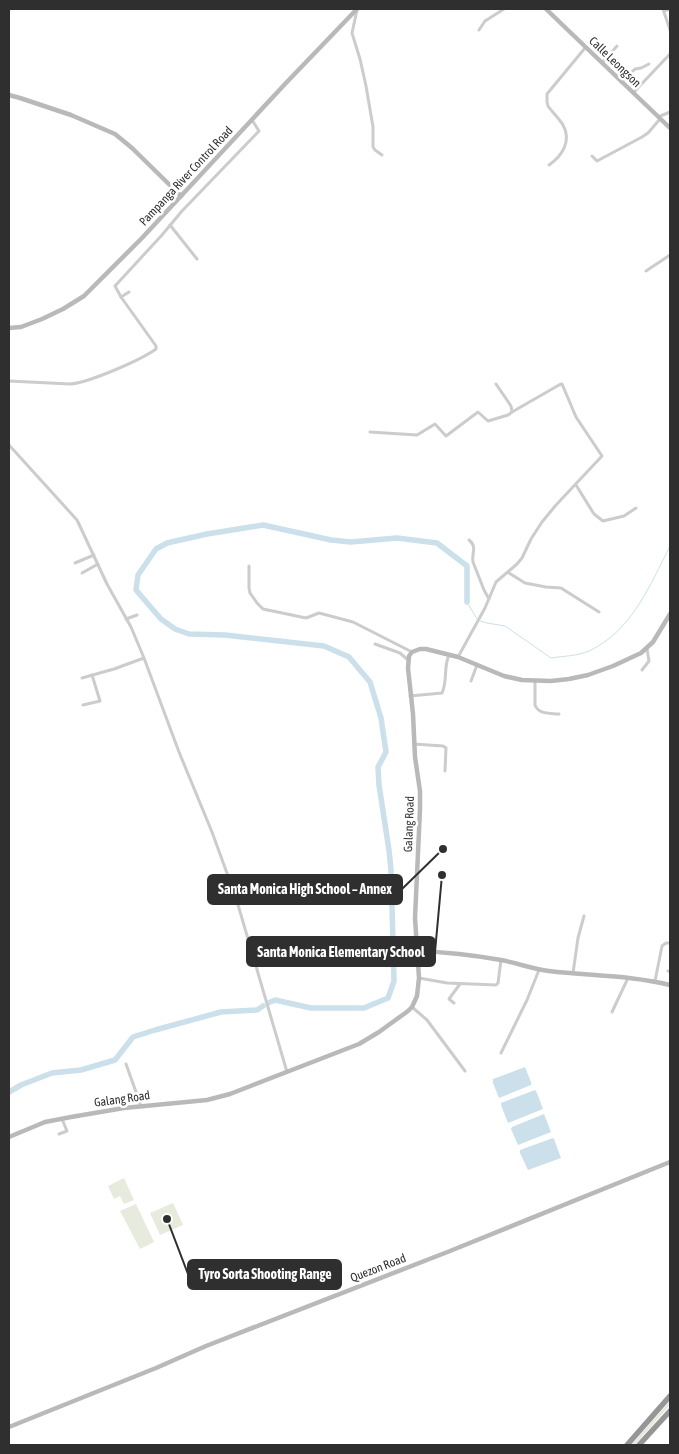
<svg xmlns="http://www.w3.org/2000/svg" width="679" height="1454" font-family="'Asap Condensed',sans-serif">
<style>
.green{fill:#e6ebde}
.water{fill:#cbe0ea}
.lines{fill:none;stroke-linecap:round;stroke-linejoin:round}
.stream{stroke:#cbe0ea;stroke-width:1}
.river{stroke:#cbe0ea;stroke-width:5.5}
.street{stroke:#ccc;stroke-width:3}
.secondary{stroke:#b9b9b9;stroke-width:4.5}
.highway{stroke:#969696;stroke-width:5.5}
.labels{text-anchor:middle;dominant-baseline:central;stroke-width:5;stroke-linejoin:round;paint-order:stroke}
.street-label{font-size:12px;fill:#2f2f2f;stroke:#fff}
.leader{fill:none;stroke:#2f2f2f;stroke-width:2}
.callout-dot{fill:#2f2f2f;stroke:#fff;stroke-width:2}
.callout{fill:#2f2f2f;stroke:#2f2f2f;stroke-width:2}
.callout-label{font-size:14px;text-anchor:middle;font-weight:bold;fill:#fff}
</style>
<rect width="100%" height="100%" fill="#fff"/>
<g class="green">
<path d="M124,1178l10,22 -10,4 -4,-8 -6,3 -6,-13z"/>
<path d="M173,1203l10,22 -23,10 -10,-22z"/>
<path d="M136,1204l18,38 -14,7 -20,-38z"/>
<path d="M670,1401v4l-35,40h-4z"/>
</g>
<g class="water">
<path d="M525,1067l6,15v3l-32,13 -6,-15v-4z"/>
<path d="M535,1090l2,3 6,16 -35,14 -7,-18v-2z"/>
<path d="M544,1114l7,18 -33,13 -7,-16 1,-2z"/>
<path d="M553,1138l1,1 7,19 -33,12 -8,-17v-3z"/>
</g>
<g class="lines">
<g class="stream">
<path d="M467,602l10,17"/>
<path d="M480,621l7,2 18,3 46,32c12,-2 27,-2 38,-7 43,-20 61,-66 81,-105"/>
</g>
<g class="river">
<path d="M268,1003l7,-3 36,8h53l24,-10 6,-17 -3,-111 -2,-20 -10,-65 -1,-18 8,-15 -5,-34 -11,-36 -21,-25 -25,-11 -99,-11 -36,-1 -14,-5 -14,-10 -25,-29 2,-15 18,-26 11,-6 40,-9 56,-9 68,15 20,2 46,-4 40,5 30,23v36"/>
<path d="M9,1092l12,-7 31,-12 29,-3 34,-10 18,-23 22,-7 66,-18 36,-2 6,-4"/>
</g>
<g class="street">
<path d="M663,9l7,21"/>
<path d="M357,10l-5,23 8,26 6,27 7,41v20l2,3 7,5"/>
<path d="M664,11l6,-2"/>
<path d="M479,30l6,-9 19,-12"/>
<path d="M602,63l15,-17"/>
<path d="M621,82l14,-13 6,-1 8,-4"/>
<path d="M633,93l37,-39"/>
<path d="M658,117l12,-5"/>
<path d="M592,156l5,5 45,-24 6,-4 12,-14"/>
<path d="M549,165c13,-9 23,-24 14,-40 -4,-7 -11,-13 -15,-19l-1,-4v-8l38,-46"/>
<path d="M170,225l27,34"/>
<path d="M646,271l24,-16"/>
<path d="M121,297l8,-5"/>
<path d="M9,381l61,3c18,-1 71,-24 86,-35v-3l-35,-49 -6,-11 47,-51 20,-24 77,-80 -7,-11"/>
<path d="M370,432l47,3 18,-11 11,12 32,-24 10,9 20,-6 4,-3"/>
<path d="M9,445l68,75 30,64 24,43 13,31 35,94 33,80 24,66 51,174"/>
<path d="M576,485l18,29 9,7 21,-5 12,-8"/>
<path d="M469,540c9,7 2,14 4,22l11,28 5,9"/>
<path d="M75,563l19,-8"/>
<path d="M249,566v22l1,5 7,10 6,6 43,9 13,-5 34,9 59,30"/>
<path d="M82,573l16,-9"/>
<path d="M509,573l16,10 21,4 15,1 38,24"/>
<path d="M126,619l11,-4"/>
<path d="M375,644l25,9 8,7"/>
<path d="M458,657l27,-49 11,-26 21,-18 5,-6 9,-19 11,-17 14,-17 46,-49 -26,-39 -14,-33 -3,1 -47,27 -1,-6 -15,-22"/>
<path d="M642,670l7,-9 -2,-12"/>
<path d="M82,678l32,-9 30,-11"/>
<path d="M471,681l6,-16"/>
<path d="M535,681v24c4,10 15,8 24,9"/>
<path d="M410,696l32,-3c6,-13 1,-25 7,-38"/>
<path d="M83,705l17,-4 -8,-26"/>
<path d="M414,744l29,2 3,2 -1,23"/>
<path d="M668,971l2,1"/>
<path d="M573,973l5,-35 6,-22"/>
<path d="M419,978l28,5 49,2 2,-2 3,-23"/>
<path d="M655,981l7,-35 4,-3h4"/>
<path d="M454,1003l-5,-4 11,-15"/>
<path d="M412,1007l15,13 38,51"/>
<path d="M612,1012l16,-34"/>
<path d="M501,1053l26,-53 12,-30"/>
<path d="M126,1064l15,42"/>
<path d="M59,1134l8,-3 -5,-12"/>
</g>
<g class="secondary">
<path d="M546,9l124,119"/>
<path d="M9,95l11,3 51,17 44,19 17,14 49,48"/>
<path d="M9,328l12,-1 21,-8 21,-10 21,-13 58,-58 143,-154 72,-75"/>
<path d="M417,951c28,1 56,4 84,9 16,3 32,9 48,11 41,5 81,4 121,14"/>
<path d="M9,1137l36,-15 26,-5 53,-9 83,-8 23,-6 129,-50 20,-12 29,-21 4,-4 5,-11 2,-18 -4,-60 5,-109v-18l-5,-34 -2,-43 -5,-46 1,-12 3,-4 8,-3h6l32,8 46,19 18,4 29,1 18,-2 19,-4 25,-9 28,-13 12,-11 17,-28"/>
<path d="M9,1427l147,-59 50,-22 244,-95 220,-89"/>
</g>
<g class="highway">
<path d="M627,1445l43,-49"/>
<path d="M639,1445l31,-34"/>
</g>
</g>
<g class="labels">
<g class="street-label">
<text transform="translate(615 62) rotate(44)">Calle Leongson</text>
<text transform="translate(186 176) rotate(-47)">Pampanga River Control Road</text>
<text transform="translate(409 824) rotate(-88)">Galang Road</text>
<text transform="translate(122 1099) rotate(-8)">Galang Road</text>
<text transform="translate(378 1268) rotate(-21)">Quezon Road</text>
</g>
</g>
<path class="leader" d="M443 849L402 889M442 875L435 952M167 1219L188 1274"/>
<g class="callout-dot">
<circle cx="443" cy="849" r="5"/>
<circle cx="442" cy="875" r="5"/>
<circle cx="167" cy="1219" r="5"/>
</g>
<g class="callout">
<rect x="208" y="875" width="194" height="29" rx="5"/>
<rect x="247" y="937" width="188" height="29" rx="5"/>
<rect x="188" y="1260" width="153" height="29" rx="5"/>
</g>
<g class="callout-label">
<text x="305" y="894">Santa Monica High School – Annex</text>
<text x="341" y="957">Santa Monica Elementary School</text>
<text x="265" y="1279">Tyro Sorta Shooting Range</text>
</g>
<rect width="679" height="1454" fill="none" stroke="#2f2f2f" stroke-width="20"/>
</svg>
